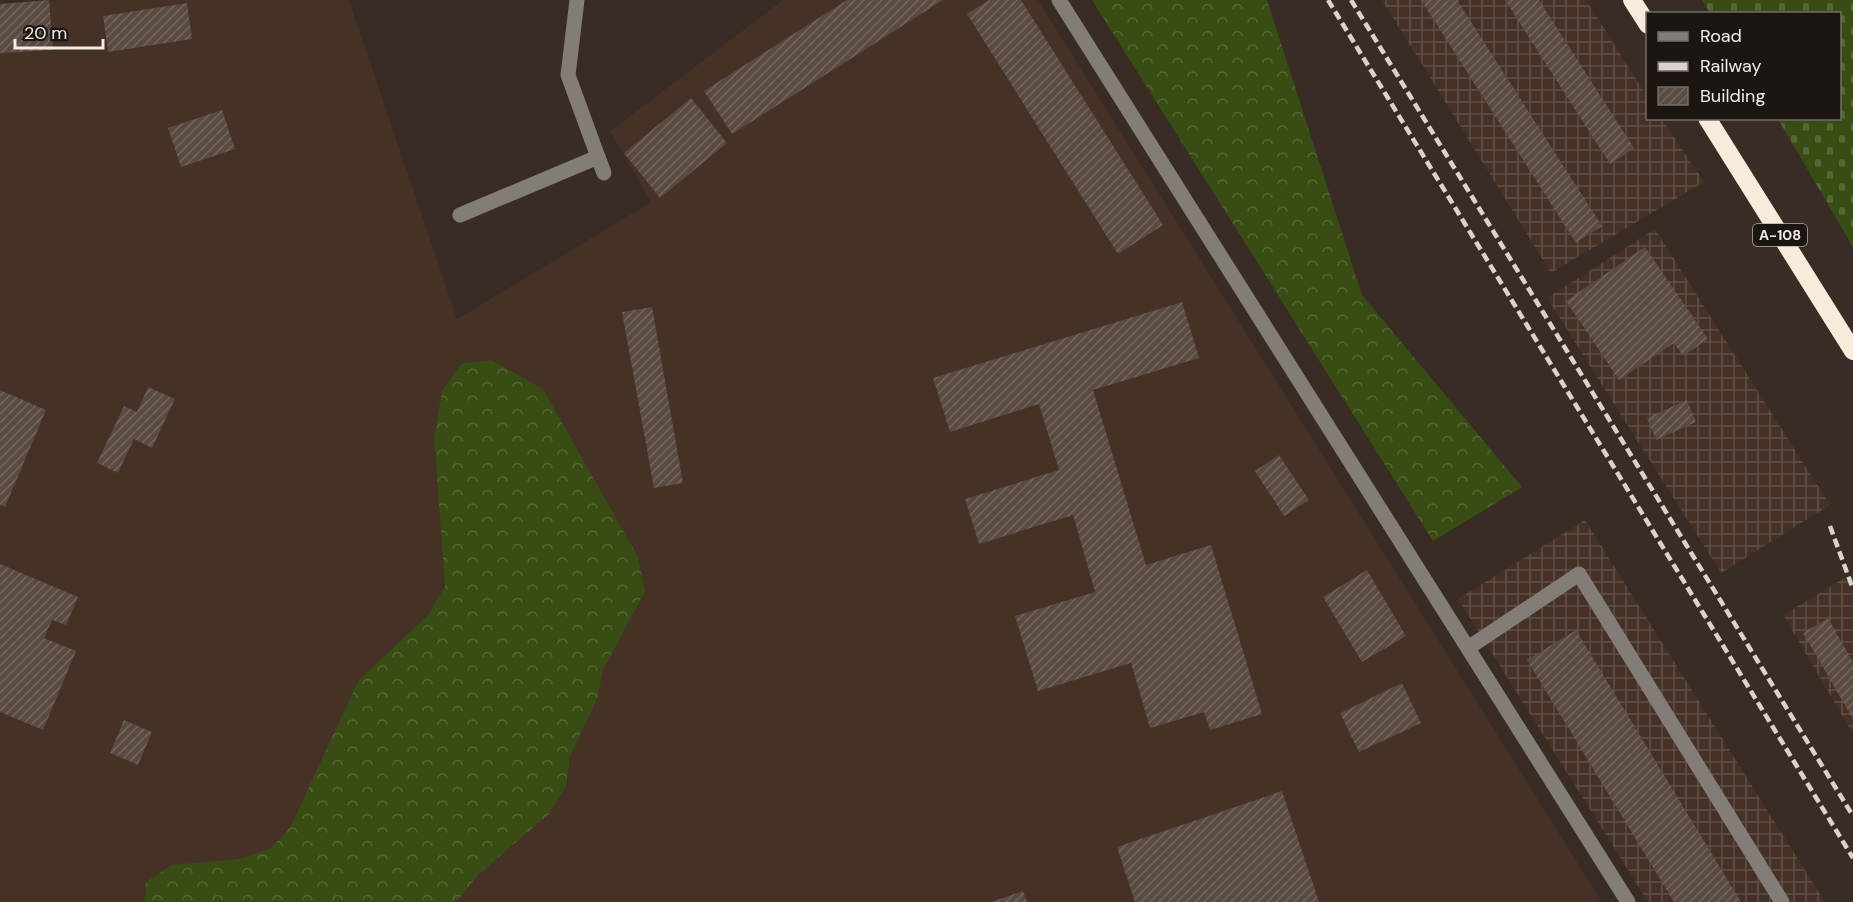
<svg xmlns="http://www.w3.org/2000/svg" width="1853" height="902" font-family="'DM Sans',sans-serif">
<style>
.industrial{fill:url(#industrial-grid)}
.built{fill:#453125}
.forest{fill:url(#forest-crowns)}
.cemetery{fill:url(#cemetery-stones)}
.building{fill:url(#building-hatch)}
.lines{fill:none;stroke-linecap:round;stroke-linejoin:round}
.minor{stroke:#827e77;stroke-width:15}
.highway{stroke:#f7ecdc;stroke-width:18}
.rail{stroke:#dcd1cc;stroke-width:4.5;stroke-dasharray:9 4.5;stroke-linecap:butt}
.labels{text-anchor:middle;dominant-baseline:central;stroke-width:6;stroke-linejoin:round;paint-order:stroke}
.shield{fill:#1c1612;stroke:#b5aca7;stroke-width:1.5}
.shield-label{font-size:14px;font-weight:bold;fill:#f6ece7}
</style>
<defs>
<pattern id="industrial-grid" width="8" height="8" patternUnits="userSpaceOnUse" patternTransform="scale(1.5)"><rect width="8" height="8" fill="#453125"/><path d="M0 4h8M4 0v8" fill="none" stroke="#604f45"/></pattern>
<pattern id="forest-crowns" width="20" height="18" patternUnits="userSpaceOnUse" patternTransform="scale(1.5)"><rect width="20" height="18" fill="#384d13"/><path d="M2 6a3 3 0 1 1 6 0M12 15a3 3 0 1 1 6 0" fill="none" stroke="#556735"/></pattern>
<pattern id="cemetery-stones" width="16" height="16" patternUnits="userSpaceOnUse" patternTransform="scale(1.5)"><rect width="16" height="16" fill="#384d13"/><path d="M2 7V4a2 2 0 0 1 4 0v3zM10 15v-3a2 2 0 0 1 4 0v3z" fill="#556735"/></pattern>
<pattern id="building-hatch" width="6" height="6" patternUnits="userSpaceOnUse" patternTransform="scale(1.5)"><rect width="6" height="6" fill="#594b42"/><path d="M-1 1l2-2M0 6l6-6M5 7l2-2" fill="none" stroke="#71655d"/></pattern>
</defs>
<rect width="100%" height="100%" fill="#392c24"/>
<g class="industrial">
<path d="M1382,0h204l61,96 1,22 14,1 42,63 -153,91z"/>
<path d="M1655,229l175,276 -109,68 -174,-275z"/>
<path d="M1585,520l240,382h-177l-190,-303z"/>
<path d="M1853,573v161l-70,-119z"/>
</g>
<path class="built" d="M58,0h291l108,319 194,-117 -41,-71 173,-131h255l564,902h-1602v-854l41,-44z"/>
<g class="forest">
<path d="M1092,0h175l95,295 160,192 -89,54z"/>
<path d="M491,360l52,29 95,168 7,34 -42,79 -6,29 -27,57 -4,30 -16,27 -71,61 -23,28h-311l1,-20 26,-17 68,-6 31,-11 20,-22 67,-145 72,-68 15,-27 -11,-148 8,-47 19,-27z"/>
</g>
<path class="cemetery" d="M1702,0h151v247l-75,-128 62,-1v-104l-130,-1z"/>
<g class="building">
<path d="M49,0l4,50 -53,3v-49z"/>
<path d="M847,0h96l-211,134 -28,-43z"/>
<path d="M989,0h32l142,225 -45,29 -151,-240z"/>
<path d="M1421,0h36l145,226 -26,17z"/>
<path d="M1505,0h34l95,148 -24,16z"/>
<path d="M187,3l5,36 -84,13 -5,-36z"/>
<path d="M691,98l36,45 -67,55 -36,-45z"/>
<path d="M222,110l13,39 -54,18 -13,-39z"/>
<path d="M1645,247l63,92 -25,17 -9,-13 -55,37 -53,-79z"/>
<path d="M1182,302l17,56 -106,32 53,175 65,-20 51,169 -52,16 -6,-18 -54,16 -19,-65 -93,28 -23,-75 80,-24 -22,-77 -94,29 -14,-45 94,-29 -20,-66 -89,28 -17,-54z"/>
<path d="M652,307l31,176 -29,5 -32,-176z"/>
<path d="M148,387l27,12 -23,49 -18,-9 -16,34 -21,-10 27,-57 13,6z"/>
<path d="M0,390l46,20 -41,97 -5,-2z"/>
<path d="M1687,400l9,22 -40,18 -9,-22z"/>
<path d="M1279,455l30,45 -25,16 -29,-45z"/>
<path d="M0,564l78,33 -12,28 -14,-5 -8,18 32,13 -33,79 -43,-18z"/>
<path d="M1367,570l39,66 -44,26 -39,-65z"/>
<path d="M1828,618l25,44v57l-50,-86z"/>
<path d="M1576,630l165,272h-67l-147,-242z"/>
<path d="M1402,683l19,40 -62,29 -19,-39z"/>
<path d="M124,720l28,12 -14,33 -28,-12z"/>
<path d="M1282,791l37,111h-184l-18,-55z"/>
<path d="M1023,891l4,11h-36z"/>
</g>
<g class="lines">
<g class="minor">
<path d="M1059,0l569,902"/>
<path d="M598,157l6,16"/>
<path d="M460,215l138,-58 -30,-82 9,-75"/>
<path d="M1468,648l111,-74 203,328"/>
</g>
<g class="highway">
<path d="M1632,0l16,25"/>
<path d="M1707,118l146,233"/>
</g>
<g class="rail">
<path d="M1328,0l525,858"/>
<path d="M1351,0l502,816"/>
<path d="M1830,526l23,63"/>
</g>
</g>
<g class="labels">
<rect class="shield" x="1753" y="224" width="54" height="22" rx="4.5"/>
<g class="shield-label">
<text x="1780" y="235">А-108</text>
</g>
</g>
<rect x="1646" y="12" width="195" height="108" fill="#1c1612" stroke="#736c67" stroke-width="1.5"/>
<rect x="1658" y="32" width="30" height="9" fill="#827e77" stroke="#736c67" stroke-width="1.5"/>
<text x="1700" y="42" font-size="18" fill="#f6ece7">Road</text>
<rect x="1658" y="62" width="30" height="9" fill="#dcd1cc" stroke="#736c67" stroke-width="1.5"/>
<text x="1700" y="72" font-size="18" fill="#f6ece7">Railway</text>
<rect x="1658" y="87" width="30" height="18" fill="url(#building-hatch)" stroke="#736c67" stroke-width="1.5"/>
<text x="1700" y="102" font-size="18" fill="#f6ece7">Building</text>
<path d="M15 39v9h88v-9" fill="none" stroke="#f6ece7" stroke-width="3"/>
<text x="24" y="39" font-size="18" fill="#f6ece7" stroke="#1c1612" stroke-width="4.5" paint-order="stroke">20 m</text>
</svg>
